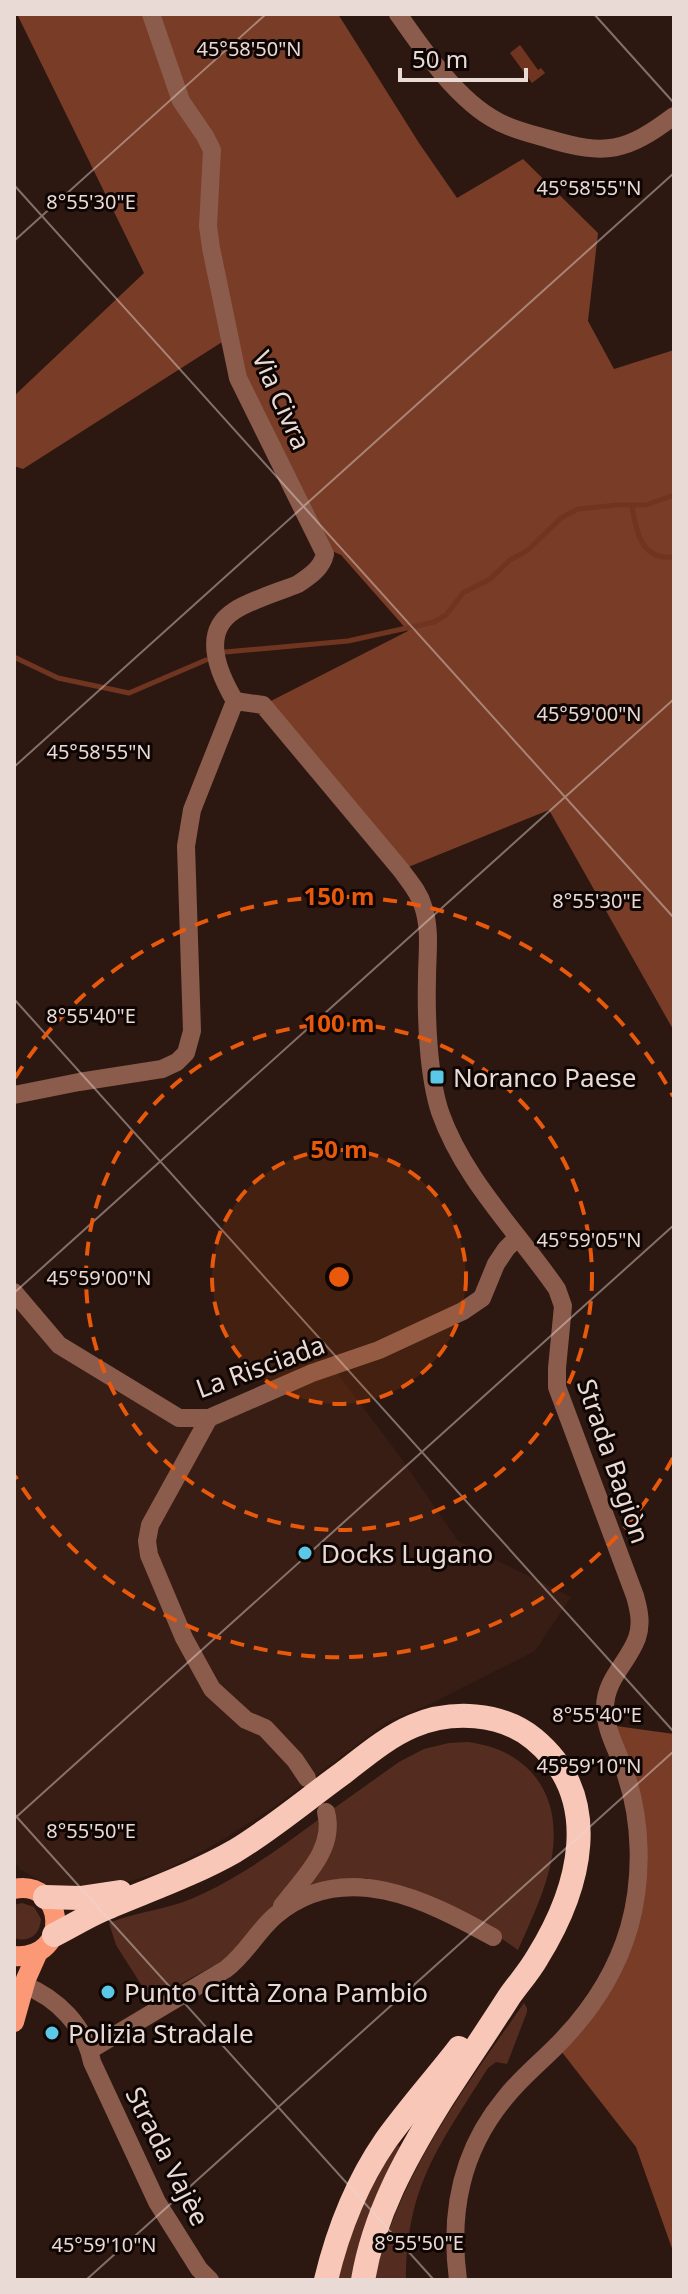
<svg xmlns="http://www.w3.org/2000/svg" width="688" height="2294" font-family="'Noto Sans',sans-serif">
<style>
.built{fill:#381d14}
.green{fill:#542d20}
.forest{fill:#783c27}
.water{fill:#703520}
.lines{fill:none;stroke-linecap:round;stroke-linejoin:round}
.stream{stroke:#703520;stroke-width:5}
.minor{stroke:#8b5c4c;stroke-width:18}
.major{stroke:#fb9876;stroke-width:20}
.highway{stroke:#f8c7b7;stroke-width:24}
.ticks{fill:none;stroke:#e9dad5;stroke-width:2;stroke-opacity:0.45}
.ring{fill:none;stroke:#e8590c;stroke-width:4;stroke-dasharray:14 10}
.poi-dot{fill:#5bc8e7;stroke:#0f0604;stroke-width:3}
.labels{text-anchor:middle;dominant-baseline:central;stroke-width:6;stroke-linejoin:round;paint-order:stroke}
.street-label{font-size:26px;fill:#e9dad5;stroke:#0f0604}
.poi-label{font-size:26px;fill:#e9dad5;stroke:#0f0604;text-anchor:start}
.ticks-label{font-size:20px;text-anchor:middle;fill:#e9dad5;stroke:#0f0604;stroke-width:6;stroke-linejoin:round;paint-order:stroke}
.centre{fill:#e8590c;stroke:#0f0604;stroke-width:4}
.ring-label{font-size:24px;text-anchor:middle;font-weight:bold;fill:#e8590c;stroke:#0f0604;stroke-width:6;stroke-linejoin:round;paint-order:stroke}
</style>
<rect width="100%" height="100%" fill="#2d1811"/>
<path class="built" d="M14,1292l45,53 120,73h30l123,-52 67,89 59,86 113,56 -36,54 -103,52 -45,19 -113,85 -60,38 -53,27 -52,15 -60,-1 -29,-17 -6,-8z"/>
<g class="green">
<path d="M467,1742c62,7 95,52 85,114 -5,32 -21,64 -34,94l-40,-28 -54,-24 -58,-20 -42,8 -30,13 39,-90 66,-47 25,-13 25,-6z"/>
<path d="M322,1817v24l-77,105 -30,19 -64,35 -35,-55 -7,-22c26,-11 56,-13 82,-24 48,-20 90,-52 131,-82z"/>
<path d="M22,1903l12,4 7,12c-1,16 -12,24 -27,19v-33z"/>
<path d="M524,2003l3,5v4l-20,52 -11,-2 -8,6c-48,76 -82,118 -82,212h-32c25,-106 89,-190 150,-277z"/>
<path d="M397,2145l3,2c-25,46 -35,83 -48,133h-16l31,-90z"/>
</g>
<g class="forest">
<path d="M17,14h321l81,129 38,55 66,-39 75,74 -10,88 26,48 60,-19v681l-125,-221 -148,60 -138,-165 145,-74 -67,-76 -18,-8 -85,-169 -8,-41 -207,132 -9,-3v-70l130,-123z"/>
<path d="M616,1726l58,8v520l-38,-107 -75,-96 21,-22 64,-148z"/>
</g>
<path class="water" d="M520,45l18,25 3,-2 4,5 -13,10 -22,-30z"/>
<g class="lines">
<g class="stream">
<path d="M632,506c4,25 9,55 42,51"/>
<path d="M225,652l123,-11 86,-19 12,-7 17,-22 27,-14 20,-19 18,-10 33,-32 17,-9 40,-4h28l28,-10"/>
<path d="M14,657l44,21 71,15 77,-33"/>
</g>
<g class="minor">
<path d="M151,14l30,87 24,35 7,14 -4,76 3,22 27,130 87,176c-3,14 -15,22 -27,30 -17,7 -50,17 -64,27 -34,22 -15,63 1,90"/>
<path d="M398,14c25,36 60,87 99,107 16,9 35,13 52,18 57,17 77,13 125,-23"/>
<path d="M235,701l28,4 138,165c8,11 18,22 22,36 8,23 4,49 4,72 -1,39 1,97 13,134 24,68 77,119 117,177l6,17 -6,62v19l78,209c4,14 7,28 2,42 -9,25 -32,41 -32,70 0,22 13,43 20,64 17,48 18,107 4,156 -12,41 -35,78 -64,109 -19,21 -42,38 -60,61 -44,53 -56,114 -47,182"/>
<path d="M14,1095l65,-13 83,-13 15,-7 9,-9 6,-22 -6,-185 6,-36 43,-109"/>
<path d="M14,1292l45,53 120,73h30l103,-45 67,-23 84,-39 19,-13 14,-34 10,-15 11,-11"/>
<path d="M209,1418l-59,107 -3,16 2,14 35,83 28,51 34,31 19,8 30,32 12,18"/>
<path d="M282,1906c21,-28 54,-57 44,-94"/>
<path d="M24,1985c33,13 61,41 68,77l65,140 42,67 11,11"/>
<path d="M90,2050l136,-81c20,-15 31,-38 50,-54 68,-57 151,-15 217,22"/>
</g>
<g class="major">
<path d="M14,1889c51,-10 59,71 0,67"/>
<path d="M14,2022l12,-43 12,-27"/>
</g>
<g class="highway">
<path d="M45,1897l35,1 40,-6"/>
<path d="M54,1935c16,-8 32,-18 48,-25 44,-19 91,-35 133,-59 38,-23 72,-52 108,-78 22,-17 44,-36 70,-47 38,-16 88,-14 121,13 71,59 46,150 3,219 -8,14 -19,26 -28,39 -23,36 -47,71 -70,107 -34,55 -65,111 -76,176"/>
<path d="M326,2280c12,-50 31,-98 60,-140 23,-32 49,-61 73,-92"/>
</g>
</g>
<path class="ticks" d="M594,14l80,89M14,185l660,733M14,241l252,-227M14,767l660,-594M14,999l660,733M14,1293l660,-594M14,1814l420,466M14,1819l660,-594M86,2280l588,-529M671,2280l3,-3"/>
<circle cx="339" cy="1277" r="127" fill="#e8590c" fill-opacity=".12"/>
<g class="ring">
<circle cx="339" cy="1277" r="127"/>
<circle cx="339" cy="1277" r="253"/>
<path d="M673 1458A380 380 0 0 1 15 1476M15 1078A380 380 0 0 1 673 1096"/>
</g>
<g class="poi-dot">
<rect x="429" y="1069" width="16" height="16" rx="4"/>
<circle cx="305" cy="1553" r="8"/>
<circle cx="108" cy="1992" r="8"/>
<circle cx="52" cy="2033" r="8"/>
</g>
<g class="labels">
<g class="street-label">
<text transform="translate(282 400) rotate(66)">Via Civra</text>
<text transform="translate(260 1366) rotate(-20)">La Risciada</text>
<text transform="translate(614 1461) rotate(71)">Strada Bagiòn</text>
<text transform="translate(168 2156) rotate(63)">Strada Vajèe</text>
</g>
<g class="poi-label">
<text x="453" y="1077">Noranco Paese</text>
<text x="321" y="1553">Docks Lugano</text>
<text x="124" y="1992">Punto Città Zona Pambio</text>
<text x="68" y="2033">Polizia Stradale</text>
</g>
</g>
<g class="ticks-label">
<text x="249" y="56">45°58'50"N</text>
<text x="589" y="195">45°58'55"N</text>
<text x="91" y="209">8°55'30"E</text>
<text x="589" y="721">45°59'00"N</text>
<text x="99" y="759">45°58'55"N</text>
<text x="597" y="908">8°55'30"E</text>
<text x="91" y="1023">8°55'40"E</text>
<text x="589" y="1247">45°59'05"N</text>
<text x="99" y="1285">45°59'00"N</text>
<text x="597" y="1722">8°55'40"E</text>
<text x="589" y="1773">45°59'10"N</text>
<text x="91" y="1838">8°55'50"E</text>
<text x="419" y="2250">8°55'50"E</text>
<text x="104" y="2252">45°59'10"N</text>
</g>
<circle cx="339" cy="1277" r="12" class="centre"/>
<g class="ring-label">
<text x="339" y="905">150 m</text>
<text x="339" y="1032">100 m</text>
<text x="339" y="1158">50 m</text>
</g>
<rect width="688" height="2294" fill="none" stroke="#e9dad5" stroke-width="32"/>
<path d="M400 68v12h126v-12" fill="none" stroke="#e9dad5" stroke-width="4"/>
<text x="412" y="68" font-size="24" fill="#e9dad5" stroke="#0f0604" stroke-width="6" paint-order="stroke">50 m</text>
</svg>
